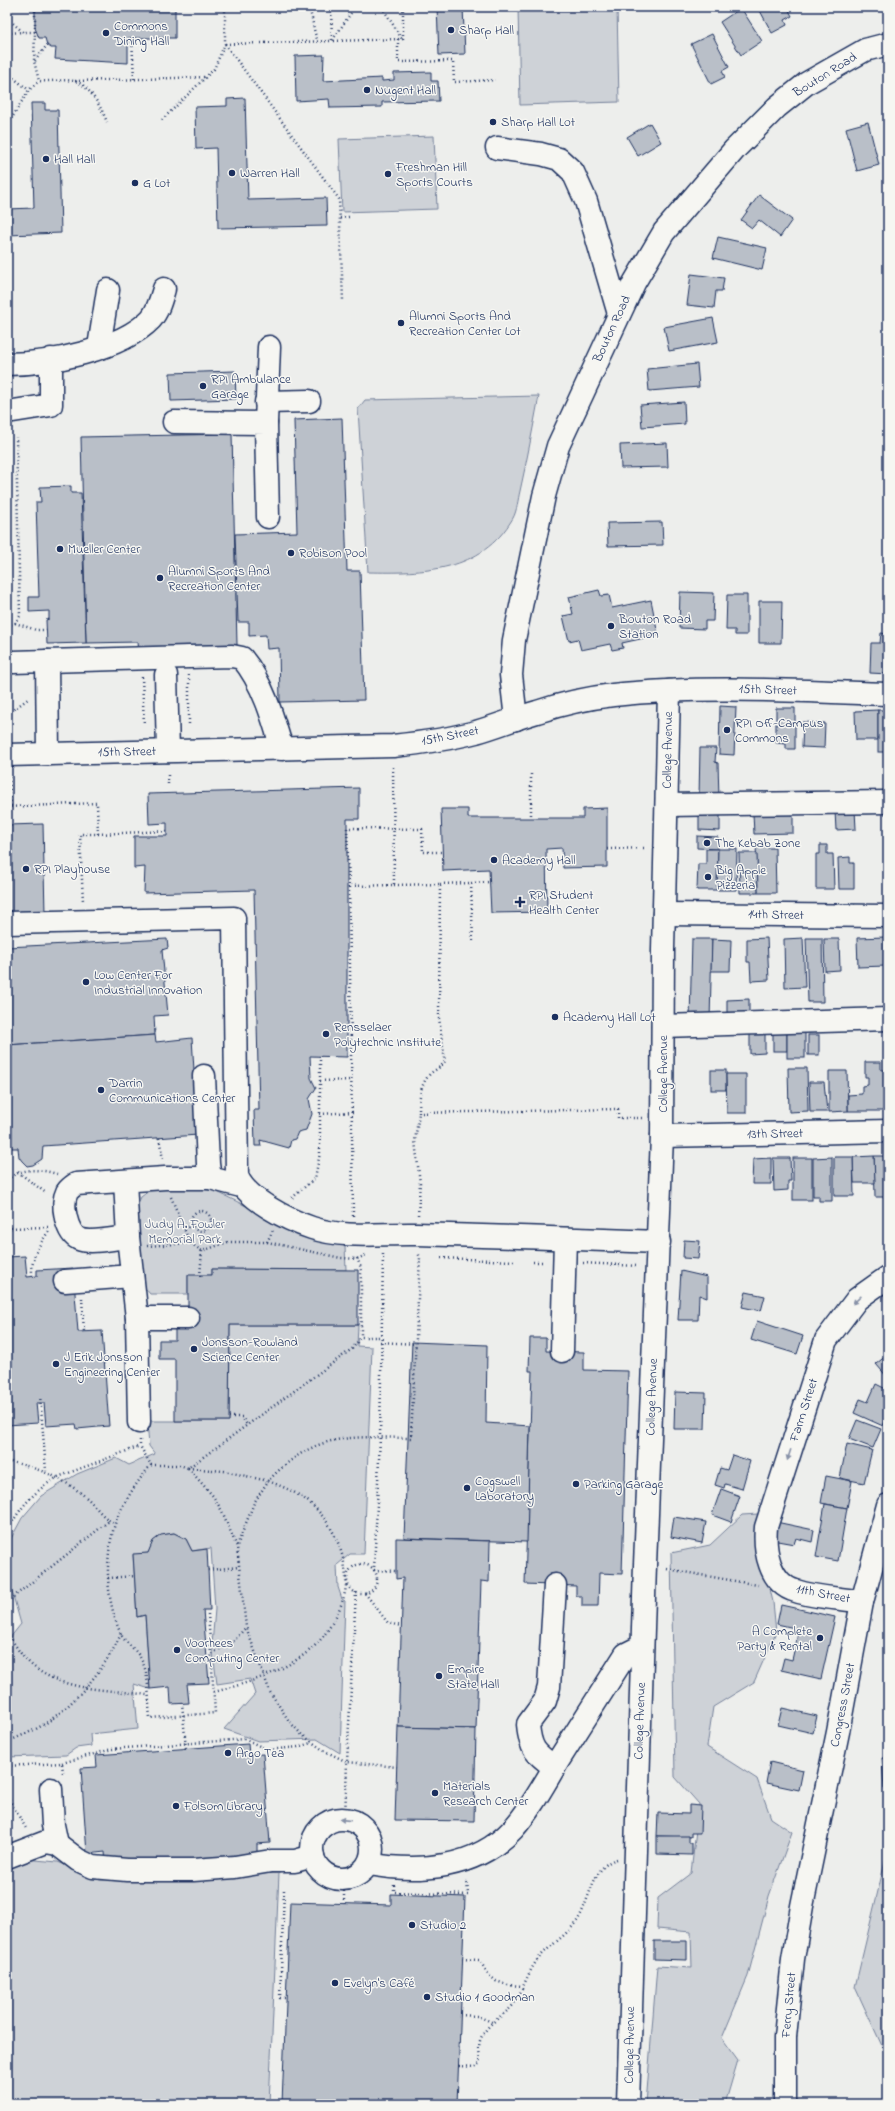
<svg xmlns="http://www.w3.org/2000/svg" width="895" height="2111" font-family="'Indie Flower',sans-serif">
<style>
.green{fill:#ced2d7;stroke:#74809a}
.building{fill:#b9bfc8;stroke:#1b2f5e}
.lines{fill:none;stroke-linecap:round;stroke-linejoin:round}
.minor-casing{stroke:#1b2f5e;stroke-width:25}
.major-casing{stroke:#1b2f5e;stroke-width:25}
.path{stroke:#1b2f5e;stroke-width:2.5;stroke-dasharray:1 3;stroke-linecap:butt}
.minor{stroke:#f6f6f2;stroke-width:22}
.major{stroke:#f6f6f2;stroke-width:22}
.oneway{fill:#8892a8}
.poi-dot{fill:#1b2f5e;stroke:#f6f6f2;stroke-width:1.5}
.labels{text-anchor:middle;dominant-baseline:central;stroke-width:3;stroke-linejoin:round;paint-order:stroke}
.poi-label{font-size:13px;fill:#1b2f5e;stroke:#f6f6f2;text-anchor:start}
.street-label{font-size:13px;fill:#1b2f5e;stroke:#f6f6f2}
.park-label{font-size:13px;fill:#48587c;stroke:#f6f6f2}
</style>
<rect width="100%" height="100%" fill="#edeeec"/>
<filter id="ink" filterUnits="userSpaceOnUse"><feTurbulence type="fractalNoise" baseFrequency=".025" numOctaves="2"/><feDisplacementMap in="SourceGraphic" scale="8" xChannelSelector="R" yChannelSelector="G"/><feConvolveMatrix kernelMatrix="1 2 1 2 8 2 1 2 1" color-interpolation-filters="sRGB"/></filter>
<g filter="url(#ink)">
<g class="green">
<path d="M518,7h99l2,95 -99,3z"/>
<path d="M434,136l3,73 -95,3 -3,-73z"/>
<path d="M539,396c-6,32 -12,64 -19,95 -2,8 -3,20 -7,27 -32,55 -90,55 -145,54l-10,-163 7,-9z"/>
<path d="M195,1187l20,4 104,50 26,5 1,24 -134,-1v6l-24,1v18h-38l-5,-6 -5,-13 -5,-65 6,-13 9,-7z"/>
<path d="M230,1325h128l-1,21 15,1 -8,207h-14l-13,11 1,22 4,12 3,2 -5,152 -23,-14 -59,2 -34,-12 31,-35 -5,-15 -33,5 -5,-39 3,-36 -4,-61 -19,3 -6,-12 -12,-6c-15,2 -20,5 -26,20l-15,2 4,62 8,-2 5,74 -16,-5 4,45 -48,5 1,12 -15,2 -10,7 -59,2v-118h2l12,-15 -9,-32 -5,-2v-44l15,-28 19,-22 36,-22 39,-16 13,7 26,-11 -6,-8 -2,-25h82z"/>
<path d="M758,1514l1,28 14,60 3,30 -22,50 -41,25 -6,40 50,32 14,39 21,14 -23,64 -21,80 -26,62 16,22 -13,44h-79l11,-138 35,2 -1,-36 -34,-3 1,-31 33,-25 8,-69 -24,-27 -4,-224 39,-8 32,-30z"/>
<path d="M888,1849v210l-33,-72z"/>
<path d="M24,1859l34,3 42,18 179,-7 -10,231h-262v-239z"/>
</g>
<g class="building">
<path d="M35,7h140v31h-47v25l-73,-4 1,-11h-5l-4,-3 -2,-7h-6l-4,-10z"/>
<path d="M437,7h26l2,47 -26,1z"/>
<path d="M758,7h29l5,9 -7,4 2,5 -15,8z"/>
<path d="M741,8l21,33 -21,14 -21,-33z"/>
<path d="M712,34l17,33 -7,4 3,6 -14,7 -20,-40z"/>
<path d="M324,55l-1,26 59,-3v3l12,-1v-7l37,-1v9h7l1,20 -57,1v5l-52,1 -1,-9 -33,2 -1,-45z"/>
<path d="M245,98l3,102 78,-2 1,28 -109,2 -2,-80 -20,1 -1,-42 32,-1v-7z"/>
<path d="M31,103h14v7h13l3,123 -54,2v-26l27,-1z"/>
<path d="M868,122l11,43 -22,6 -11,-43z"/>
<path d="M650,123l11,19 -23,14 -11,-19z"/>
<path d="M759,195l33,25 -12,17 -21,-17 -7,8 -11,-8z"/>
<path d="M718,237l49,11 -5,22 -49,-12z"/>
<path d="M691,274l33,4 -2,13h-6l-2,17 -27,-3z"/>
<path d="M713,318l5,24 -49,9 -5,-24z"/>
<path d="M697,364l2,23 -50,4 -2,-22z"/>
<path d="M235,371l1,28 -65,2 -1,-28z"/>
<path d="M684,402l1,22 -43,3 -2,-22z"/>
<path d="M342,418l5,153h13l4,129 -84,2 -1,-54 -12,1 -1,-14 -17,1v-14h-11l-3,-88 62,-2 -3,-112z"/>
<path d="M232,434l5,211 -48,1 -50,8 -1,-12 -52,1 -5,-206z"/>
<path d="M667,443l1,24 -47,1 -1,-23z"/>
<path d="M71,486v7h10l5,150 -39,1 -1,-24 3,-1v-8l-20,1v-15h10l-3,-95h5l-1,-15z"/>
<path d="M662,522l1,23 -55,1 -1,-23z"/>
<path d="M599,590l2,6 8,-1 3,13 39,-8 7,35 -36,8 1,5 -11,2 -2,-6 -29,6 -3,-11 -9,2 -6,-25 10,-2 -4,-17z"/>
<path d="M680,592l34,1 -1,28h-8v8l-26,-1z"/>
<path d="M727,595h20v40h-12v-5h-9z"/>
<path d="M759,601h23l-1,42h-22z"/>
<path d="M881,633l7,1v40l-18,-1 1,-30h9z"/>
<path d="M720,706l16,1 -2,48 -15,-1z"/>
<path d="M776,708h19v41h-9v-5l-10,-1z"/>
<path d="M878,710v30h-22l-1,-29z"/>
<rect x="878" y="710" width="10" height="42"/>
<path d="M803,722l22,1 -1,25 -22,-1z"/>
<path d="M700,748h16l-1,14 3,1 1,35h-20z"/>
<path d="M359,788v31h-12v238l-37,-1 1,22 5,10 -7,11 3,15 -6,16 -8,2 -3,7 -4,1 -2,8 -29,-8 1,6h-6l-1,-36h5l-5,-220 -110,3 1,-26 -11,1v-32h33v-13l-18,1 -1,-30z"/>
<path d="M607,808v59l-44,1 -1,-20 -16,1 1,63 -56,1 -2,-44 -46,2 -2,-62h27v9h115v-9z"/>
<path d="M855,810l1,19 -20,1 -1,-19z"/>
<path d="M699,813h21v18l-21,-1z"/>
<path d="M753,813h40v20l-39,1z"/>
<path d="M43,824l2,90 -38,1v-90z"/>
<path d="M697,836l21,1v12l-21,-1z"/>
<path d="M756,845h11v3h8l1,45h-18z"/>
<path d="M820,845h7v9h6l1,35h-18v-35h4z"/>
<path d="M706,849h12l-1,41h-20l1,-26h8z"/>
<path d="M718,849h19l-1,41h-19z"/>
<path d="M739,853h18l1,40h-18z"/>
<path d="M850,857v6h4v26h-15l-1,-31z"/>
<path d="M885,937v29l-27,1 -1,-29z"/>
<path d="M767,938l2,42 -18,1 -1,-19h-3v-23z"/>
<path d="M803,938l2,49 -20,1 -1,-49z"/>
<path d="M806,938h16l1,64h-15z"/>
<path d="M167,939l1,9 -6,2 6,65 -14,1 1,19 -148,10v-98z"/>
<path d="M692,939h20l-2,81h-20z"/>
<path d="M712,939l19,1 -1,31h-19z"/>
<path d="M824,939h15l1,31 -15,1z"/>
<path d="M749,999v21l-22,1v-21z"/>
<path d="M765,1032v21l-15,1v-21z"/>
<rect x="773" y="1033" width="14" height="18"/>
<rect x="787" y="1033" width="18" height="25"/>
<path d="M155,1035l1,7 36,-4 6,97 -155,11 -1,13 -9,6 -6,1 -5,-5 -3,-4 -1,-9h-11v-103z"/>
<rect x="808" y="1035" width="11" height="20"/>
<path d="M865,1062h16v8h7v41h-40v-16l14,-1v-8l6,-1v-8h-3z"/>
<path d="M788,1068h19l1,43 -19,1z"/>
<rect x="711" y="1070" width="15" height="20"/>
<path d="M829,1071h18l1,40 -19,1z"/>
<path d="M726,1074h20v39h-19z"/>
<path d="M809,1082h15l3,30h-17z"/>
<path d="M874,1156h14v41h-13z"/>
<path d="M874,1156l1,27h-21l-1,-26z"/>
<path d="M832,1157v44h-13v-5h-6v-38z"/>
<path d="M834,1157h19l1,39h-20z"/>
<path d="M771,1158v26h-19l1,-25z"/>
<path d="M773,1158h17l1,23h-3v9l-14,1z"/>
<rect x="793" y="1158" width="19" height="42"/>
<path d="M684,1240l16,1 -2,18 -15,-1z"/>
<path d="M25,1256l2,21 10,-1v-6l36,-2 5,64 24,-1 7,95 -32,3 -1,-5 -30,2 -2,-23h-8l2,20 -31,2v-168z"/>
<path d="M212,1269l146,1v55h-128l-1,96h-54v-62h-16v-19h16v-16h13v-49h24z"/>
<path d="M681,1271l26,6v21l-8,-3 -1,25h-20z"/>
<path d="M746,1292l19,4 -4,15 -19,-4z"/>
<path d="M757,1321l46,15 -6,18 -46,-14z"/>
<path d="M530,1338h16v13l38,1v18l44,1 -6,203 -23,-1 -1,33h-16v-10h-6v-10l-51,-2 7,-213h-3z"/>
<path d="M412,1342l75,3 -1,78 44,3 -3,116 -123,-4z"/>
<path d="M887,1355l1,1v22l-12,-14z"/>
<path d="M876,1384l12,6v24l-5,12 -29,-13 6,-14 8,3z"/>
<path d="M675,1392l31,1 -1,36h-31z"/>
<path d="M857,1420l24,9 -8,19 -24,-9z"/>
<path d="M847,1444l25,6 -8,33 -24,-5z"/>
<path d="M732,1455l18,6 -8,28 -17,-5 -1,4 -9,-3 5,-17 7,2z"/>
<path d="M826,1476l26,5 -5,27 -26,-5z"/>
<path d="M721,1489l19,7 -9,26 -19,-7z"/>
<path d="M825,1504l22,4 -9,53 -22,-4z"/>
<path d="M674,1517l32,5 -4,21 -31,-6z"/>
<path d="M776,1522l38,8 -2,12 -16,-4 -2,6 -22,-4z"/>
<path d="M174,1533l12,6 6,12 15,-2 3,61h-7l6,73 -22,1 2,19 -18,1 -1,-17 -20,2 -5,-74 -8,2 -4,-63 15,-1 5,-12 8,-6z"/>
<path d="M396,1538l94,3 -1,41 -8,-1 -5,148 -78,-2 5,-149 -7,1z"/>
<path d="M781,1605l54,12 -14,62 -40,-9 3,-12 8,2 7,-31 -22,-5z"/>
<path d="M782,1708l35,8 -4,17 -35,-8z"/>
<path d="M398,1727l78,2 -2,92 -79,-1z"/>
<path d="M248,1744l1,11 14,-1 7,89 -13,1v10l-151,11 -1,-13 -18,2 -6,-86 16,-1 -1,-12z"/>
<path d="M882,1758h6v31h-4z"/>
<path d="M770,1762l33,8 -4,20 -33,-7z"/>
<path d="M689,1805l12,1 -1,27h-9v4l-34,-1 1,-23 31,1z"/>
<path d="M657,1836h32v7h3v12l-35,-1z"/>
<path d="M391,1894l74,3 -8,207h-175l8,-202 101,3z"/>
<path d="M654,1941h33v19l-33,-1z"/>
</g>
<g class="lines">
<defs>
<g id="minor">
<path d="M497,148l44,6 18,5 14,13 13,29 33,113"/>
<path d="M99,347l9,-57"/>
<path d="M7,364c41,0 114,-14 144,-45 7,-8 10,-20 13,-30"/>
<path d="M266,402l43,-1"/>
<path d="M7,412l44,-7v-46"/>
<path d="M174,422l92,1 2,94"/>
<path d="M266,423l3,-76"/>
<path d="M7,661l6,1 34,-1"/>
<path d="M166,675l2,76"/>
<path d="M516,719l-5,-44 3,-35 30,-144 14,-50 76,-163 30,-51 71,-83 42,-42 30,-24 58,-33 23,-6"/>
<path d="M48,754l-1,-93 142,-4 43,-1 10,2c21,25 31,60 40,91"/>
<path d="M7,755l386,-9c28,-3 56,-7 83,-14 21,-6 40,-14 61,-20 24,-8 51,-14 76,-17 91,-10 184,-4 275,-1"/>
<path d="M667,805l221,-3"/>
<path d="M664,914l224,2"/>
<path d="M7,923l227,-5 3,258c9,23 51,44 75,52 33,11 71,5 105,6 81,2 161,5 242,8"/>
<path d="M663,1026l225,-7"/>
<path d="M204,1076l4,88 2,14"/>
<path d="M662,1136l226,-5"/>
<path d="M125,1181l3,56c-12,1 -38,7 -49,2 -13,-6 -18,-35 -12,-47 2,-3 6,-6 9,-8l89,-6h45l31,8"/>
<path d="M128,1237l9,81 2,104"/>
<path d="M65,1281l67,-5"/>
<path d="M137,1318h51"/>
<path d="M562,1351l3,-112"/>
<path d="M862,1602c-21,-4 -45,-4 -66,-11 -27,-7 -32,-42 -30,-64l60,-187 31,-41 31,-22"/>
<path d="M554,1767c-19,-14 -24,-18 -26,-43l17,-23 4,-14 6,-102"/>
<path d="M51,1789l2,36 4,19"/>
<circle cx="342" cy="1849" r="30"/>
<path d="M7,1857l39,-15 11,2 21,16 15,7 34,3h66l42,-3 36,-6h24l18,-5"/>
<path d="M369,1864c50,9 107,5 144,-35 18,-20 31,-45 45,-68 23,-36 46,-72 68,-107l16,-8"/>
<path d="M628,2104l17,-539 17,-429 1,-186 6,-259"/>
</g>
<path id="major" d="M785,2104v-67l8,-78 9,-53 36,-174 24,-130 26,-97"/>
</defs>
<use href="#minor" class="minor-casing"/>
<use href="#major" class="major-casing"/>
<g class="path">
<path d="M35,7v25"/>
<path d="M308,7c6,12 4,22 10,34"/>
<path d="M331,7l1,34 71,-2"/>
<path d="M382,7l20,32"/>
<path d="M7,18l16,14h12l-1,29 5,20c11,1 24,-2 35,0 15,3 28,28 33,41"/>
<path d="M7,33l15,-1"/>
<path d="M132,38l2,41"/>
<path d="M398,39v23l55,-1 1,21 41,-2"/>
<path d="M403,39v-32"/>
<path d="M225,44l114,155 4,101"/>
<path d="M225,44l107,-3 23,-34"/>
<path d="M35,61l12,-16"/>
<path d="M7,73l22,17"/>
<path d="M75,81l131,-4"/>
<path d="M162,120l52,-51 11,-25v-37"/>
<path d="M7,126l22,-36 10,-9"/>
<path d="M340,218l9,-1"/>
<path d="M15,623l21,7h11"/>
<path d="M7,626l8,-3 5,-7 -4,-179"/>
<path d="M189,675v50"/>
<path d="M142,677l2,48"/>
<path d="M7,714l21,-15"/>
<path d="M531,774v44"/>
<path d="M9,777l2,29"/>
<path d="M168,784v-10"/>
<path d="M7,807l90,-4 1,31h-18l3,68"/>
<path d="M98,834l69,-3"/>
<path d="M607,849l40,-1"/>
<path d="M471,883l19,-1"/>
<path d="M440,884l31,-1 2,60"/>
<path d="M349,885l-2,-57 75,1 1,23h19"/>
<path d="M394,885l46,-1 -1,134 6,43c-3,6 -9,8 -14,12 -11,11 -12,25 -12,40l199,-4v9h25"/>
<path d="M320,1056v25"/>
<path d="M320,1114l33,-2"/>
<path d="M159,1138l4,21"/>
<path d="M18,1172l28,21"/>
<path d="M7,1180c14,-13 33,-11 50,-6"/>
<path d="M171,1197l19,46"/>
<path d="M292,1198l23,-20 5,-25v-72l32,-1"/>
<circle cx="201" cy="1221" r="10"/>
<path d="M418,1215l2,-32 -5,-42 4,-28"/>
<path d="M353,1216l-4,-330 45,-1 -1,-119"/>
<path d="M7,1228l42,-1"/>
<path d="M184,1229l8,-4"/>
<path d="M267,1242l74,16 16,1 9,-4"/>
<path d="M147,1246l43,-3 12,8 26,-9h39l6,-12"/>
<path d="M383,1254l-3,183 -6,133 22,1"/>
<path d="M357,1258l4,10v69"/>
<path d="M441,1258l73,3"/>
<path d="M533,1262h12"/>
<path d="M583,1263l55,3"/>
<path d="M32,1276c-1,-18 6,-30 17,-45"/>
<path d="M200,1276l2,-25"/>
<path d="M82,1298l2,34"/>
<path d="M380,1342l36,2"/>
<path d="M40,1395l6,76"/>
<path d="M229,1417h13l5,8"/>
<path d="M140,1440v6l11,19"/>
<path d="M7,1461c31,7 56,16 81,38 8,7 16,21 27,24"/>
<path d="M151,1465c-12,14 -31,42 -36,59 -11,35 -9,75 5,108 4,11 17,17 22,29 8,16 6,39 8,57l65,-5 -4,-59 23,-13 12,-14"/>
<path d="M151,1465h29l8,3 164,-119 9,-12h19"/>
<path d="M188,1468l36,3 44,10c48,-50 81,-44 143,-43l9,-180 -2,-6"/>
<path d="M188,1468l25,28 9,15 15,36 9,80 24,65 19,29 12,13 22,16 24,12 -2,57"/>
<path d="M7,1532c12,-24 28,-42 51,-55l82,-31"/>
<circle cx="362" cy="1579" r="15"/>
<path d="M667,1569l91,16"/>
<path d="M208,1570l31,-3"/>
<path d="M108,1578l27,-2"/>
<path d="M356,1592l-9,170 50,5"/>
<path d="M365,1593l23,30 13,3"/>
<path d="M7,1602l102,-81"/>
<path d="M208,1614l3,40"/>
<path d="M7,1633c6,8 10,16 16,23 30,37 83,32 124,39"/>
<path d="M214,1692c34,-9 68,-19 96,-42 17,-13 38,-49 36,-71 -1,-26 -13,-55 -33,-73 -12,-12 -29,-19 -45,-25l-14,22 -17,43"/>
<path d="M182,1703l4,45"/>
<path d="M7,1742c13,-6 27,-11 39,-19 29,-19 61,-57 75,-89"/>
<path d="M62,1763l50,-14 133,-10 23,11 30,-3 13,-4"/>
<path d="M7,1766l55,-3 1,10"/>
<path d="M7,1796l20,34"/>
<path d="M394,1885v7l74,3 -1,-15"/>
<path d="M284,1890l-4,108h6"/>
<path d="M344,1904v-24"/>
<path d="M462,1959l17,1 10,15 7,6 12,4 15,1"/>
<path d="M460,2015l17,1 15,6"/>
<path d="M459,2066l16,1 4,-3c2,-9 -2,-17 2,-26 8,-17 21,-20 32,-33 10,-14 14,-32 25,-46 12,-14 28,-23 39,-38 13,-19 14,-55 40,-62"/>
</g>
<use href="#minor" class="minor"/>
<use href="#major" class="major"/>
</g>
<defs><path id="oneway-solid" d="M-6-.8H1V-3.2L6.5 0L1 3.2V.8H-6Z"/></defs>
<g class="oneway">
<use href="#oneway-solid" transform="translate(857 1300) rotate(137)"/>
<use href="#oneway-solid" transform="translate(789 1455) rotate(108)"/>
<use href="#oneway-solid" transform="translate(345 1820) rotate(-174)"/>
</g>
</g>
<g class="poi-dot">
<circle cx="451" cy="30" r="4"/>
<circle cx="106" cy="33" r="4"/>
<circle cx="367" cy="90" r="4"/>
<circle cx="493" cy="122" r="4"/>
<circle cx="46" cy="159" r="4"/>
<circle cx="232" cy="173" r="4"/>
<circle cx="388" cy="174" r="4"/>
<circle cx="135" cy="183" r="4"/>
<circle cx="401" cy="323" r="4"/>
<circle cx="203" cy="386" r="4"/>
<circle cx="60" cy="549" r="4"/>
<circle cx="291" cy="553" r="4"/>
<circle cx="160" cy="578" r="4"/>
<circle cx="611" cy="626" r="4"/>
<circle cx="727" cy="730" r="4"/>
<circle cx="707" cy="843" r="4"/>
<circle cx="494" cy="860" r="4"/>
<circle cx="26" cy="869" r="4"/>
<circle cx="708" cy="877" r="4"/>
<path d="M518 896h4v4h4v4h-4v4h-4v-4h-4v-4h4z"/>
<circle cx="86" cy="982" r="4"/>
<circle cx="555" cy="1017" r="4"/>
<circle cx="326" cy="1034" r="4"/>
<circle cx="101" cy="1090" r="4"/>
<circle cx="194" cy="1349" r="4"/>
<circle cx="56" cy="1364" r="4"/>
<circle cx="576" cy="1484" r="4"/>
<circle cx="467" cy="1488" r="4"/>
<circle cx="820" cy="1638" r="4"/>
<circle cx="177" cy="1650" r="4"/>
<circle cx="439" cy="1676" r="4"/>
<circle cx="228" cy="1753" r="4"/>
<circle cx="435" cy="1793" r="4"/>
<circle cx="176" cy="1806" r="4"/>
<circle cx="412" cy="1925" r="4"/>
<circle cx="335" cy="1983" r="4"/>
<circle cx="427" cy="1997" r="4"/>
</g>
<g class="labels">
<g class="poi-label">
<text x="114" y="26">Commons<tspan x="114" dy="15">Dining Hall</tspan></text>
<text x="459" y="30">Sharp Hall</text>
<text x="375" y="90">Nugent Hall</text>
<text x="501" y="122">Sharp Hall Lot</text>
<text x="54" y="159">Hall Hall</text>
<text x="396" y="167">Freshman Hill<tspan x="396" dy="15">Sports Courts</tspan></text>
<text x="240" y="173">Warren Hall</text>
<text x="143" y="183">G Lot</text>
<text x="409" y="316">Alumni Sports And<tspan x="409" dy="15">Recreation Center Lot</tspan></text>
<text x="211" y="379">RPI Ambulance<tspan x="211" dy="15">Garage</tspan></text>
<text x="68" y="549">Mueller Center</text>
<text x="299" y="553">Robison Pool</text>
<text x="168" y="571">Alumni Sports And<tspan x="168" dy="15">Recreation Center</tspan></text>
<text x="619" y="619">Bouton Road<tspan x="619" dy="15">Station</tspan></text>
<text x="735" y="723">RPI Off-Campus<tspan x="735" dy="15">Commons</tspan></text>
<text x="715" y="843">The Kebab Zone</text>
<text x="502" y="860">Academy Hall</text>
<text x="34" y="869">RPI Playhouse</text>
<text x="716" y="870">Big Apple<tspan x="716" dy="15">Pizzeria</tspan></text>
<text x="529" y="895">RPI Student<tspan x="529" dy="15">Health Center</tspan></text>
<text x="94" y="975">Low Center For<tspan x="94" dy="15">Industrial Innovation</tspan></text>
<text x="563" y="1017">Academy Hall Lot</text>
<text x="334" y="1027">Rensselaer<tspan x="334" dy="15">Polytechnic Institute</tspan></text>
<text x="109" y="1083">Darrin<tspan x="109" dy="15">Communications Center</tspan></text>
<text x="202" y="1342">Jonsson-Rowland<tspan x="202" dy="15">Science Center</tspan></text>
<text x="64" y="1357">J Erik Jonsson<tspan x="64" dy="15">Engineering Center</tspan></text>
<text x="475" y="1481">Cogswell<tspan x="475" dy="15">Laboratory</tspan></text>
<text x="584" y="1484">Parking Garage</text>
<text x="812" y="1631" text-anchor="end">A Complete<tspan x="812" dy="15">Party &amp; Rental</tspan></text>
<text x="185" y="1643">Voorhees<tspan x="185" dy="15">Computing Center</tspan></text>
<text x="447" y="1669">Empire<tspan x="447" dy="15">State Hall</tspan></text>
<text x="236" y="1753">Argo Tea</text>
<text x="443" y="1786">Materials<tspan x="443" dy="15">Research Center</tspan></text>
<text x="184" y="1806">Folsom Library</text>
<text x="420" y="1925">Studio 2</text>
<text x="343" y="1983">Evelyn's Café</text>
<text x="435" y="1997">Studio 1 Goodman</text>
</g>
<g class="street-label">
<text transform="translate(825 75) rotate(-32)">Bouton Road</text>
<text transform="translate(612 329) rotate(-65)">Bouton Road</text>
<text transform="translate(768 690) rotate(2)">15th Street</text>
<text transform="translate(450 736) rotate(-11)">15th Street</text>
<text transform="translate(668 750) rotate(-89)">College Avenue</text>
<text transform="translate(127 752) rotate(-1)">15th Street</text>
<text transform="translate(776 915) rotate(1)">14th Street</text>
<text transform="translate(663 1074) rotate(-90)">College Avenue</text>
<text transform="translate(775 1134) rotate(-1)">13th Street</text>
<text transform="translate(652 1397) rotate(-88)">College Avenue</text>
<text transform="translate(804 1410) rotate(-72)">Farm Street</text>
<text transform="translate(823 1594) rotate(11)">11th Street</text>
<text transform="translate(843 1705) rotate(-79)">Congress Street</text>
<text transform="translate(640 1721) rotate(-88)">College Avenue</text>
<text transform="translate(789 2005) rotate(-85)">Ferry Street</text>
<text transform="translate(630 2045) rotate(-89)">College Avenue</text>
</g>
<g class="park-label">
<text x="185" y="1224">Judy A. Fowler<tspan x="185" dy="15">Memorial Park</tspan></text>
</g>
</g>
<rect width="895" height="2111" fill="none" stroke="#f6f6f2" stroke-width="24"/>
<rect x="12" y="12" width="871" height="2087" fill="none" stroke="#1b2f5e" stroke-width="1.5" filter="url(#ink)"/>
</svg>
